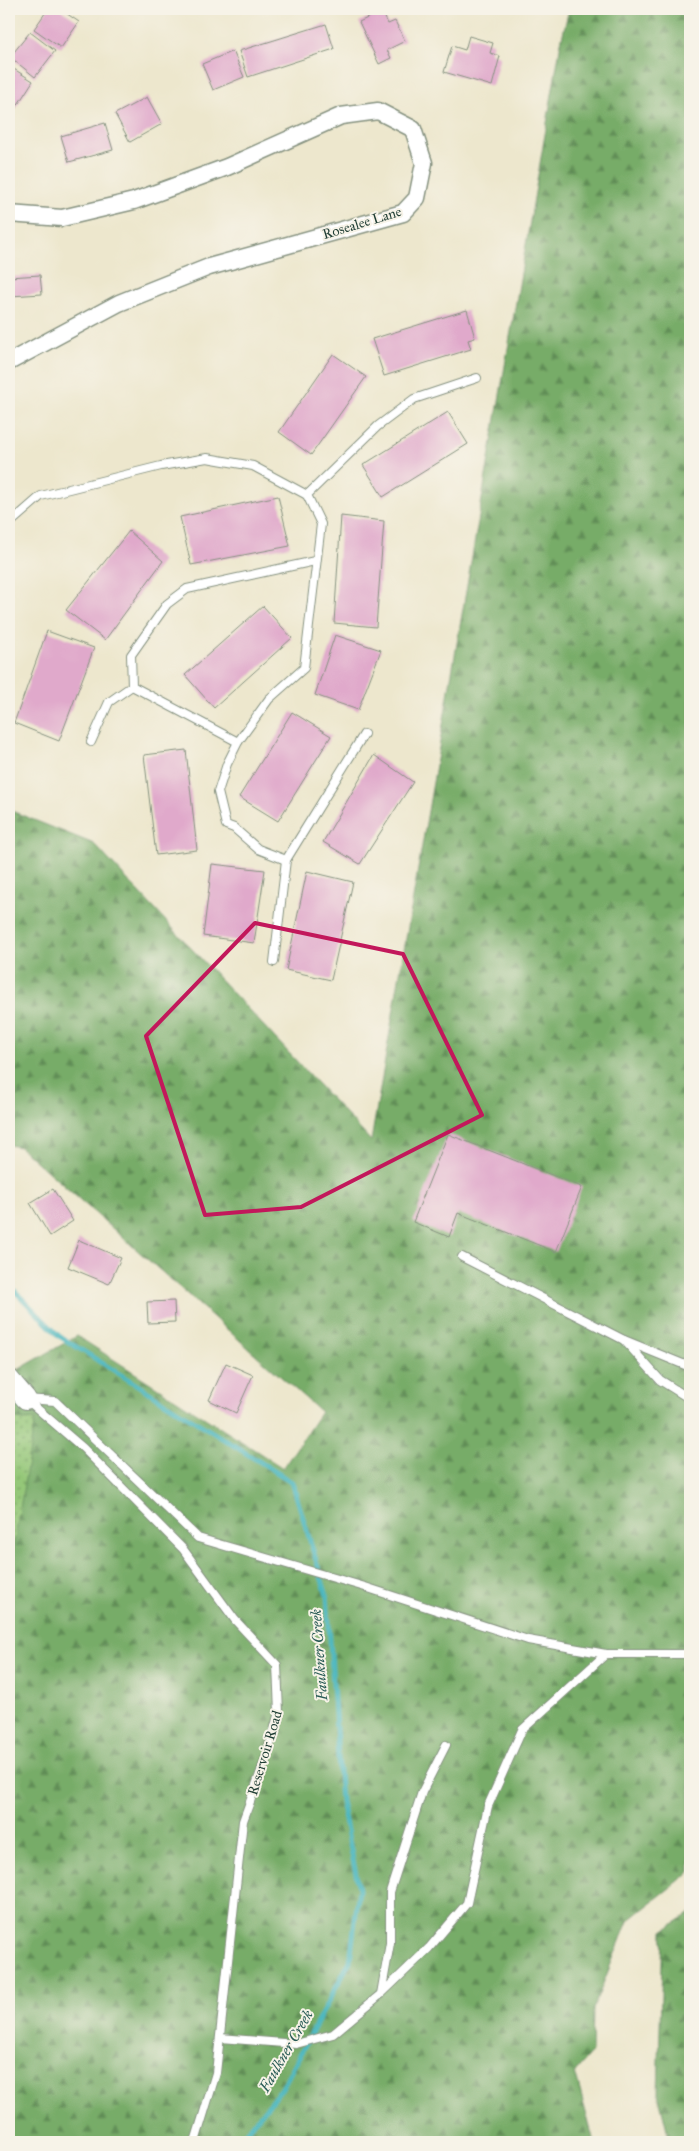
<svg xmlns="http://www.w3.org/2000/svg" width="699" height="2151" font-family="'IM FELL Great Primer',serif">
<style>
.forest{fill:url(#forest-firs);stroke:#4b744e}
.park{fill:url(#park-dots);stroke:#5a8256}
.lines{fill:none;stroke-linecap:round;stroke-linejoin:round}
.stream{stroke:#46b5bd;stroke-width:5}
.building{fill:#e0a9cb}
.service-casing{stroke:#869280;stroke-width:10}
.minor-casing{stroke:#869280;stroke-width:19}
.tertiary-casing{stroke:#869280;stroke-width:22}
.service{stroke:#fff;stroke-width:8}
.minor{stroke:#fff;stroke-width:16}
.tertiary{stroke:#fff;stroke-width:20}
.marked{fill:none;stroke:#c2185b;stroke-width:4;stroke-linejoin:round}
.labels{text-anchor:middle;dominant-baseline:central;stroke-width:4;stroke-linejoin:round;paint-order:stroke}
.street-label{font-size:14px;fill:#1f3d34;stroke:#f7f3e8}
.water-label{font-size:15px;font-style:italic;fill:#295b56;stroke:#f7f3e8}
</style>
<defs>
<pattern id="forest-firs" width="22" height="20" patternUnits="userSpaceOnUse" patternTransform="scale(1.25)"><rect width="22" height="20" fill="#77ac68"/><path d="M5 1l3.5 6h-7zM16 11l3.5 6h-7z" fill="#618d56"/></pattern>
<pattern id="park-dots" width="8" height="8" patternUnits="userSpaceOnUse" patternTransform="scale(1.25)"><rect width="8" height="8" fill="#94c778"/><path d="M2 2h.1M6 6h.1" fill="none" stroke="#78a363" stroke-width="1.8" stroke-linecap="round"/></pattern>
</defs>
<rect width="100%" height="100%" fill="#f7f3e8"/>
<filter id="ink" filterUnits="userSpaceOnUse"><feTurbulence type="fractalNoise" baseFrequency=".02" numOctaves="2"/><feDisplacementMap in="SourceGraphic" scale="10" xChannelSelector="R" yChannelSelector="G"/><feConvolveMatrix kernelMatrix="1 2 1 2 8 2 1 2 1" color-interpolation-filters="sRGB"/></filter>
<filter id="wash" filterUnits="userSpaceOnUse"><feTurbulence type="fractalNoise" baseFrequency=".0096" numOctaves="4" result="noise"/><feDisplacementMap in="SourceGraphic" scale="20" xChannelSelector="R" yChannelSelector="G"/><feGaussianBlur stdDeviation="1.12" result="paint"/><feColorMatrix in="noise" values="0 0 0 0 0 0 0 0 0 0 0 0 0 0 0 0 0 1.4 0 .05"/><feComposite in="paint" operator="in"/></filter>
<g filter="url(#wash)">
<rect width="100%" height="100%" fill="#ede7cd"/>
<g class="forest">
<path d="M569,9h121v1863l-62,49 -35,88 -1,43 -17,20 19,70h-585v-767l68,-39 206,132 38,-56 -301,-265 -11,-2v-335l85,34 277,297 190,-1099z"/>
<path d="M690,1913v229h-20l-12,-49 5,-162z"/>
</g>
<path class="park" d="M9,1418l15,2 11,-1 -26,155z"/>
<g class="lines">
<path class="stream" d="M9,1285l50,51 233,146 35,114 14,205 18,88 -9,72 -68,127 -44,54"/>
</g>
<g id="blocks">
<g class="building">
<path d="M48,9h12l19,13 -18,26 -27,-19z"/>
<path d="M382,11l6,13 7,-3 10,20 -18,9 4,8 -12,6 -20,-42z"/>
<path d="M326,24l8,25 -86,28 -9,-26z"/>
<path d="M30,32l25,19 -20,26 -25,-20z"/>
<path d="M469,36l24,7 -3,10 10,3 -8,30 -48,-14 8,-26 13,4z"/>
<path d="M233,51l11,26 -31,13 -11,-26z"/>
<path d="M9,66l24,15 -18,28 -6,-4z"/>
<path d="M147,97l15,27 -32,18 -15,-28z"/>
<path d="M105,123l8,27 -44,12 -8,-26z"/>
<path d="M40,275l2,19 -32,2 -1,-19z"/>
<path d="M467,310l8,28 -7,2 3,9 -87,27 -12,-37z"/>
<path d="M333,354l33,23 -55,78 -32,-23z"/>
<path d="M448,412l20,32 -85,53 -20,-32z"/>
<path d="M278,496l12,50 -99,19 -11,-48z"/>
<path d="M341,516l43,5 -8,106 -42,-4z"/>
<path d="M129,531l34,30 -58,79 -39,-30z"/>
<path d="M263,606l29,32 -78,70 -29,-33z"/>
<path d="M47,631l47,17 -35,93 -45,-18z"/>
<path d="M335,635l46,15 -23,60 -43,-15z"/>
<path d="M292,712l39,24 -53,85 -39,-24z"/>
<path d="M186,750l11,100 -41,5 -12,-100z"/>
<path d="M374,755l39,27 -53,82 -37,-22z"/>
<path d="M212,864l53,6 -11,73 -51,-7z"/>
<path d="M307,871l46,11 -22,98 -45,-10z"/>
<path d="M448,1134l134,53 -26,65 -98,-39 -9,24 -36,-15z"/>
<path d="M53,1189l20,32 -23,15 -20,-33z"/>
<path d="M79,1240l42,18 -12,26 -41,-17z"/>
<path d="M174,1301l1,21 -27,1 -1,-21z"/>
<path d="M226,1363l27,12 -17,38 -27,-13z"/>
</g>
</g>
</g>
<g filter="url(#ink)">
<use href="#blocks" fill-opacity="0" stroke="#869280" stroke-width="1"/>
<g class="lines">
<defs>
<g id="service">
<path d="M9,524l32,-28 120,-30 46,-8 46,8 54,29"/>
<path d="M91,742l18,-40 23,-16"/>
<path d="M238,742l-106,-56 -1,-31 36,-51 20,-15 128,-28"/>
<path d="M286,860l-28,-11 -24,-21 -8,-3 -8,-33 9,-28 11,-22 31,-43 35,-31 17,-144 -14,-29 71,-69 36,-27 63,-21"/>
<path d="M274,962l12,-102 78,-126"/>
<path d="M462,1257l162,83"/>
<path d="M690,1367l-66,-27 36,40 30,19"/>
<path d="M26,1399l57,49 100,101 52,71 42,45 2,47 -11,40 -25,69 -27,252 -21,69"/>
<path d="M26,1399l29,2 143,137 167,49 163,53 78,14h84"/>
<path d="M381,1994l48,-46 38,-45 21,-97 34,-76 84,-76"/>
<path d="M220,2038l76,6 37,-10 48,-40 9,-51v-51l32,-100 24,-47"/>
</g>
<path id="minor" d="M9,214l53,4 72,-17 93,-34 114,-51 37,-5 35,18 11,34 -7,35 -14,15 -194,54 -90,36 -110,59"/>
<path id="tertiary" d="M9,1379l17,20"/>
</defs>
<use href="#service" class="service-casing"/>
<use href="#minor" class="minor-casing"/>
<use href="#tertiary" class="tertiary-casing"/>
<use href="#service" class="service"/>
<use href="#minor" class="minor"/>
<use href="#tertiary" class="tertiary"/>
</g>
</g>
<path class="marked" d="M255,923l148,31 79,161 -181,92 -96,8 -59,-179z"/>
<g class="labels">
<g class="street-label">
<text transform="translate(362 223) rotate(-17)">Rosealee Lane</text>
<text transform="translate(265 1753) rotate(-73)">Reservoir Road</text>
</g>
<g class="water-label">
<text transform="translate(319 1655) rotate(-94)">Faulkner Creek</text>
<text transform="translate(286 2051) rotate(-60)">Faulkner Creek</text>
</g>
</g>
<rect width="699" height="2151" fill="none" stroke="#f7f3e8" stroke-width="30"/>
</svg>
